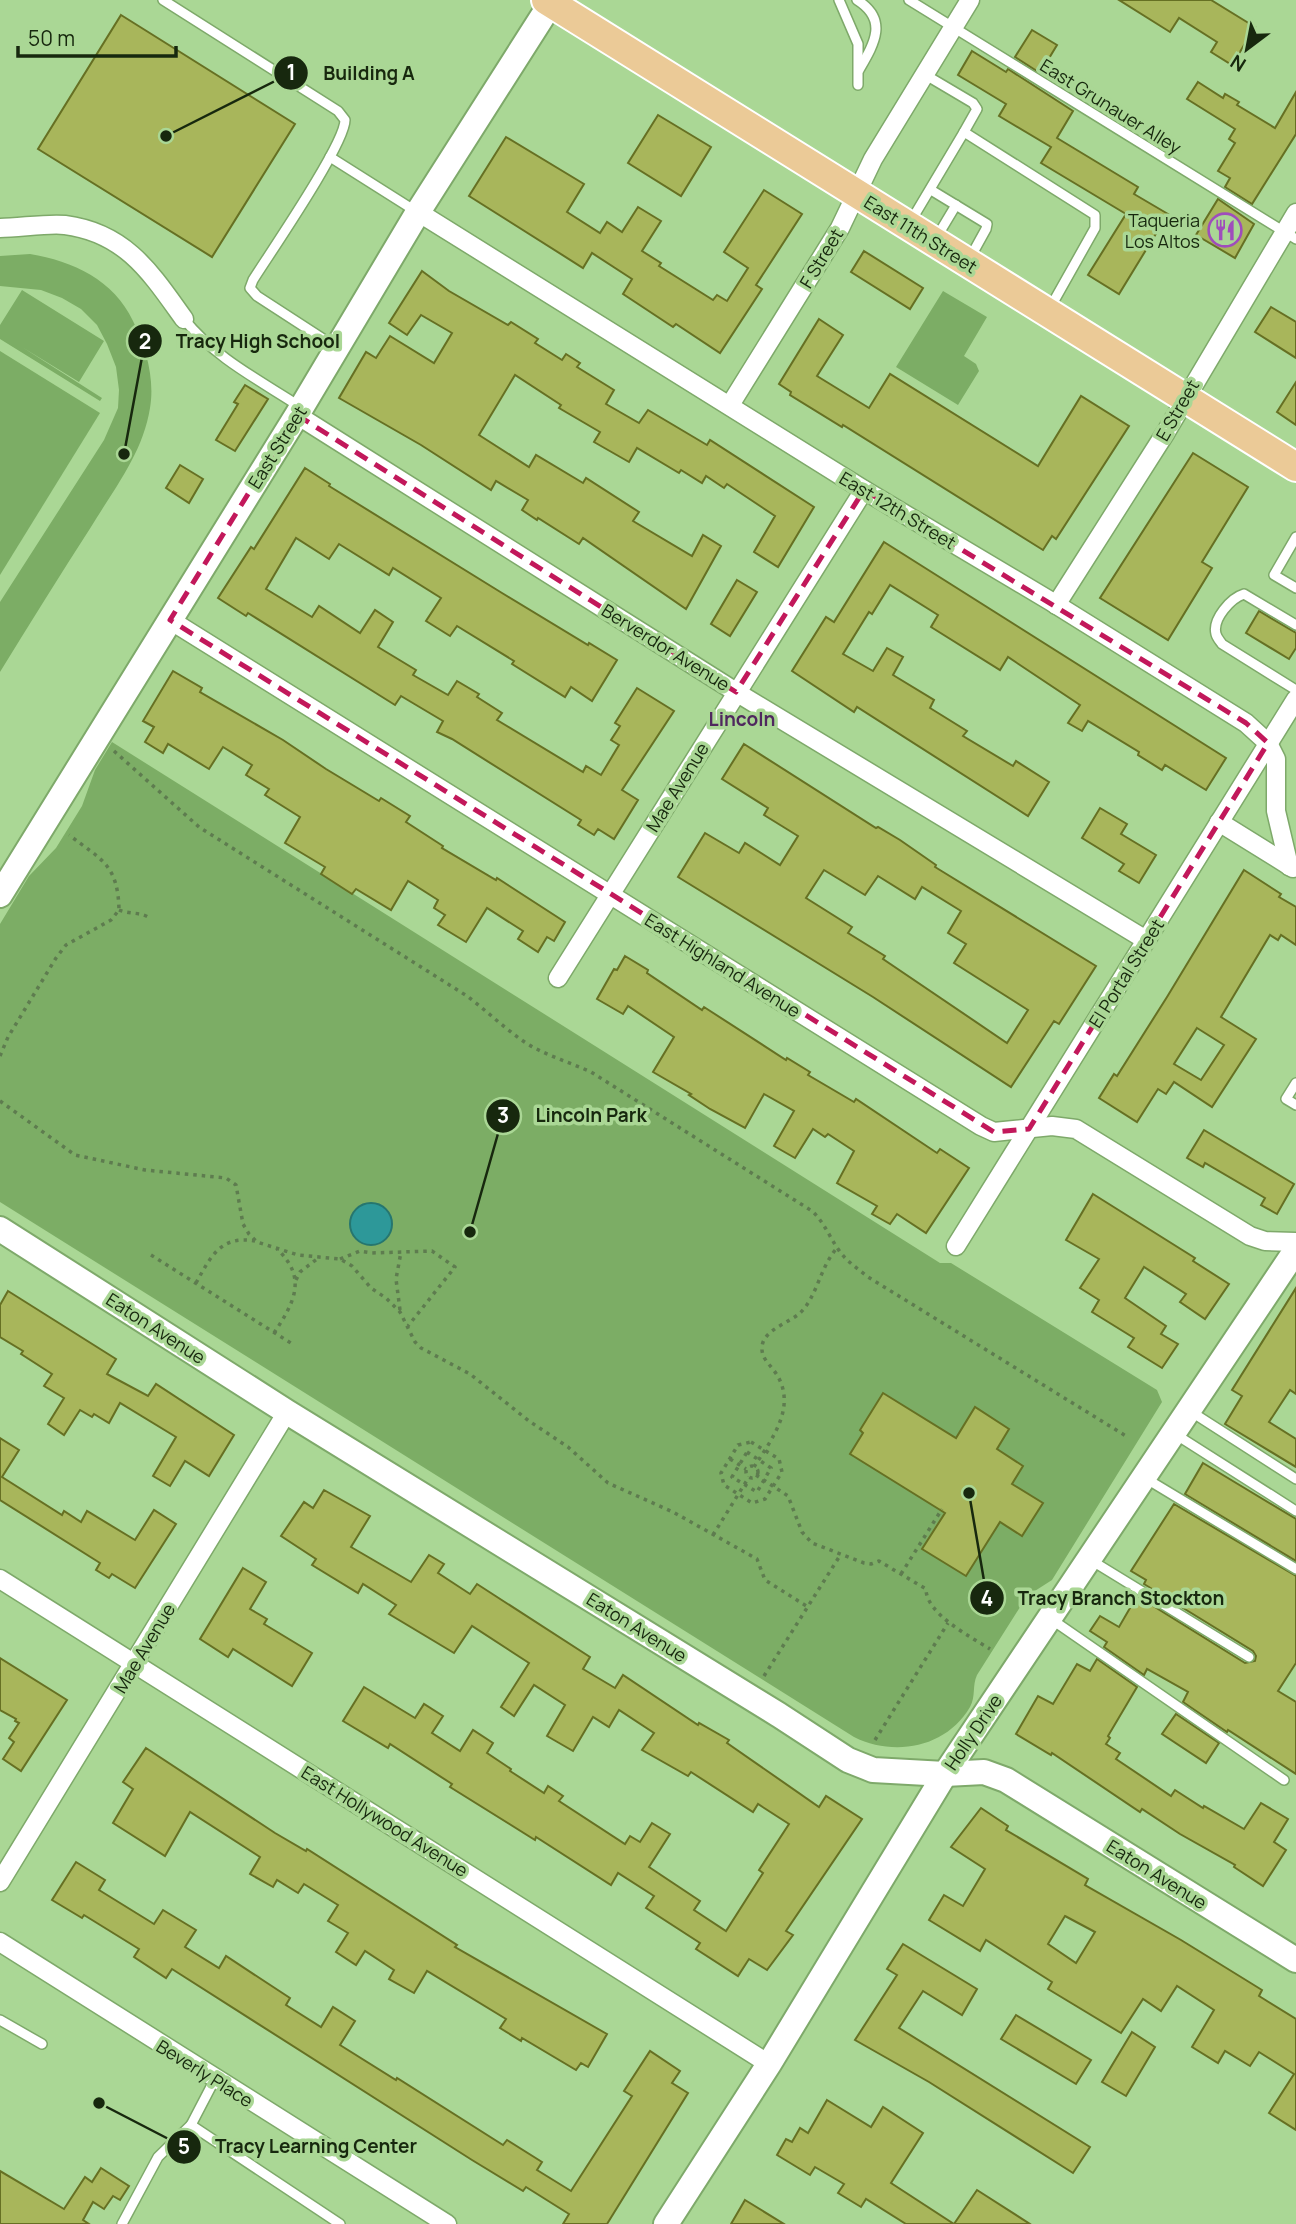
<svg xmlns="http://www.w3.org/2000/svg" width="1296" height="2224" font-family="Manrope,sans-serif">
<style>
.green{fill:#7cad65}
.water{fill:#2d9899;stroke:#26766f;stroke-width:2}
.building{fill:#a8b65b;stroke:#667023;stroke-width:2;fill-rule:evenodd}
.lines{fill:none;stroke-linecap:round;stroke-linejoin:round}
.lane-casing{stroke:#7ea96a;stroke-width:12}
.street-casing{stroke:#7ea96a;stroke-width:21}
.secondary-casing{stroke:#7ea96a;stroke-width:28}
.primary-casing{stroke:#fff;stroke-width:32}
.path{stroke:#5e7c4f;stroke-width:3.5;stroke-dasharray:3.5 5;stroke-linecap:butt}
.lane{stroke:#fff;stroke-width:9}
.street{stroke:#fff;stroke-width:18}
.secondary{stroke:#fff;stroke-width:24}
.primary{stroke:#ebca97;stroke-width:28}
.marked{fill:none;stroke:#c2185b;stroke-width:5;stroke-dasharray:14 9;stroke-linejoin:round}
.labels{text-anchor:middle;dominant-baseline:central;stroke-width:7;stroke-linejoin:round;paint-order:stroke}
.street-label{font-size:18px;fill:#17280e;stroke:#aad795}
.poi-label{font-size:18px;fill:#17280e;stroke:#aad795;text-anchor:end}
.neighbourhood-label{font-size:19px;font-weight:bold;fill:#4f285e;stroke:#aad795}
.leader{fill:none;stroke:#17280e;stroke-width:2.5}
.callout-dot{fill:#17280e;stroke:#aad795;stroke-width:2.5}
.mark-label{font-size:21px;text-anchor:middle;font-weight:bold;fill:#fff}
.callout-label{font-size:19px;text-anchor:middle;font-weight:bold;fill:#17280e;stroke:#aad795;stroke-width:7;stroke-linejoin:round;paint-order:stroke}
</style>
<rect width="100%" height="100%" fill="#aad795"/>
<g class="green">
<path d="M30,254c43,7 84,26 103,67 13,26 22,58 17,87 -7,45 -36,81 -59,119 -31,48 -61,96 -91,145v-70l104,-162 14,-32 1,-18 -3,-23 -9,-23 -10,-19 -16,-16 -19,-11 -21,-8 -41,-4v-30z"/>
<path d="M22,290l82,51 -25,41 -57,-35 80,51 -2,3 -100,-62v-14z"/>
<path d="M943,291l44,26 -23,39 12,8 3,7 -21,34 -62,-38z"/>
<path d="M0,351l100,62 -100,162z"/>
<path d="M112,742l828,521h11l206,127 5,12 -110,178 -25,16 -50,79c-5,11 -1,21 -7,32 -24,41 -76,50 -116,30l-854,-535v-278l29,-48 27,-28 26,-42 13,-36z"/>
</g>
<circle class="water" cx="371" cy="1224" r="21"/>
<g class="building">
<path d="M1119,0h92l44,27 -23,38 -21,-13 6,-10 -38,-24 -9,14z"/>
<path d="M121,15l174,109 -83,133 -174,-108z"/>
<path d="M1032,30l25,15 -17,28 -25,-16z"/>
<path d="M972,51l34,21 2,-3 65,42 -16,27 81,49 -4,7 34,20 -49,80 -31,-19 38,-61 -85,-51 10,-16 -52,-31 7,-12 -48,-29z"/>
<path d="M1198,82l25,16 2,-4 14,8 -2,3 38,23 21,-36v42l-44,70 -27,-17 5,-9 -12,-7 17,-28 -6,-4 6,-10 -48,-30z"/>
<path d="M658,115l53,32 -30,49 -53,-33z"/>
<path d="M506,137l78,47 -17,28 33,21 7,-11 15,10 16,-25 23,14 -19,30 19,12 -2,3 54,34 4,-5 10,6 21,-33 -24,-16 40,-62 38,24 -46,71 6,4 -42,64 -44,-29 -3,3 -50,-33 9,-15 -40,-26 -9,15 -114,-72z"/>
<path d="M1218,199l36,25 -19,34 -39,-23z"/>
<path d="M864,251l59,37 -13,21 -59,-37z"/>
<path d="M422,271l27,20 59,34 3,-3 27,17 -3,4 27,17 4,-6 14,9 -3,4 37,23 -8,14 33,19 9,-13 59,35 3,-5 104,67 -36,60 -24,-15 21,-36 -48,-32 -3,4 -18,-12 -4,7 -21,-13 -2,3 -42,-25 -8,14 -35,-20 6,-10 -41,-24 2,-3 -46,-30 -36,60 50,32 7,-12 47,28 3,-5 53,34 -6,9 59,35 11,-21 18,11 -35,63 -103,-71 -4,6 -41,-26 -1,2 -15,-10 6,-10 -32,-19 -5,9 -70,-45 -82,-47 27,-46 10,6 14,-22 44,27 18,-30 -31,-18 -14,20 -18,-12z"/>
<path d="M1271,307l25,15v36l-41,-26z"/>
<path d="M819,319l24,16 -26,41 52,32 21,-34 148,92 43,-70 48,30 -73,113 -4,-3 -9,14 -200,-125 -1,2 -52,-32 1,-3 -12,-8z"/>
<path d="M1296,382v43l-19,-13z"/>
<path d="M245,385l23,14 -33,52 -19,-11 22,-36 -4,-2z"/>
<path d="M1193,453l55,34 -46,75 10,6 -44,72 -68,-42z"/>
<path d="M180,465l23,14 -14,24 -23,-15z"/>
<path d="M305,468l25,16 -1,2 173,107 86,52 1,-2 28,17 -25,41 -21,-14 -6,10 -53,-33 2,-3 -57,-35 -7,10 -24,-15 15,-23 -48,-30 -4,7 -50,-31 -10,15 -33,-21 -30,51 46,28 7,-11 41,27 15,-23 18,12 -15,25 38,23 -3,5 35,20 9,-14 22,13 -2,3 25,16 -5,7 86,52 3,-6 15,9 18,-30 -8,-5 9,-14 -5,-3 22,-35 37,23 -52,79 16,10 -24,39 -16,-10 -4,6 -16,-10 3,-5 -129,-81 -15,-7 6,-11 -42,-25 -6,9 -147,-92 -2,3 -28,-18 33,-51 3,2z"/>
<path d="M884,542l342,216 -20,32 -41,-25 -3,5 -24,-15 1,-3 -51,-31 -6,10 -14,-8 12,-18 -72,-48 -8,13 -69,-43 7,-12 -48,-30 -18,29 -3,-2 -26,42 30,17 14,-23 16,9 -10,18 41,25 -4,8 37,23 -4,5 50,30 3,-5 33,21 -21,34 -171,-109 -3,5 -62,-41 34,-54 8,5z"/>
<path d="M737,580l20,12 -27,44 -19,-12z"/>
<path d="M1259,611l37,22v15l-7,11 -43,-26z"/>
<path d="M173,671l29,17 -2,4 83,48 43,29 53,32 2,-3 29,18 -4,6 37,24 -1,2 54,32 1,-2 68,44 -11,19 -7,-4 -9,15 -20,-13 5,-8 -36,-23 -21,34 -28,-17 7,-10 -11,-7 4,-8 -30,-19 -17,29 -35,-21 -4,5 -31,-20 4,-7 -40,-24 15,-26 -35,-22 4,-6 -23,-14 6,-10 -29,-18 -14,22 -41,-25 -5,9 -18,-11 9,-15 -11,-6z"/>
<path d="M744,744l132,84 2,-1 22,13 36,25 -1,2 161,99 -37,58 -5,-3 -43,66 -138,-90 -195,-120 27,-44 34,20 6,-10 35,22 18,-29 -34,-21 4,-7 -46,-29zM824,870l41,25 13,-19 37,23 7,-12 39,24 -13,22 18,11 -12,19 74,47 -21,33 -124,-84 2,-3 -37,-23 4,-6 -46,-29z"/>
<path d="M1100,808l27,16 -6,10 35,21 -17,28 -20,-12 5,-7 -42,-26z"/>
<path d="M1244,870l37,24 -2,3 17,10v38l-15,-10 -3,5 -8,-5 -49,82 35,22 -44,68 -38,-25 -8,12 -8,-5 -21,33 -38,-24 15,-24 3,2 50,-79zM1197,1028l27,17 -23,35 -27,-16z"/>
<path d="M625,956l23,14 -1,3 55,37 2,-3 82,53 1,-2 23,14 -2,3 46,27 2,-3 81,54 3,-4 29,19 -43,65 -29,-19 -7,10 -18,-10 5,-8 -40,-23 17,-32 -26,-17 -3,3 -12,-8 -18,29 -21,-12 20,-35 -30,-17 -19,34 -35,-19 -21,-14 2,-1 -38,-22 21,-35 -46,-31 -5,8 -26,-15 17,-30 3,1z"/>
<path d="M1204,1130l90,54 -17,30 -16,-9 4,-7 -60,-35 -2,4 -16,-9z"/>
<path d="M1093,1194l102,64 -2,3 36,23 -24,35 -25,-17 6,-8 -42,-27 -19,31 41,28 -5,8 17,10 -16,24 -34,-21 6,-9 -42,-26 7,-12 -19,-12 19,-29 -33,-19z"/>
<path d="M1296,1288v106l-6,-4 -21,32 27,17v28l-71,-43 17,-28 -10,-6z"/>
<path d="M8,1291l108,68 -9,15 41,22 8,-12 78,51 -25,41 -24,-15 -15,25 -17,-10 23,-39 -56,-34 -11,20 -15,-9 -2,3 -12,-7 -16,25 -16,-11 16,-26 -20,-12 8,-12 -31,-20 2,-3 -23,-14v-32z"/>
<path d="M883,1393l73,45 19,-31 34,22 -12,20 26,17 -11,18 31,19 -21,33 -22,-14 -34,54 -44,-27 23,-36 -95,-59 13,-21 -3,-3z"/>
<path d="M0,1438l19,12 -17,27 60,38 2,-4 17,11 6,-11 48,29 19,-30 22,14 -41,64 -23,-14 -3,4 -13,-8 4,-7 -100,-63z"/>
<path d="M1203,1463l93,56v42l-111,-67z"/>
<path d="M324,1490l46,26 -19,31 60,35 18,-27 15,9 -6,9 32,21 7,-10 113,73 -7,12 32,19 8,-13 75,50 1,-2 30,17 -2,3 92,64 7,-11 36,23 -76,112 7,4 -26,35 -18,-11 -11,17 -42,-27 4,-6 -54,-35 8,-12 -36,-23 -7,12 -75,-48 -1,3 -85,-53 2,-3 -62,-40 -2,4 -45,-27 21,-34 51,31 9,-14 19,12 -11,17 28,18 13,-21 20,13 -6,10 24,16 -1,2 34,22 4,-7 15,10 -4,5 66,43 5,-8 10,6 12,-19 18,11 -21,33 51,34 -6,9 32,21 37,-58 -4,-3 30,-46 -31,-20 -5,8 -62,-40 -3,4 -46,-26 12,-17 -35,-23 -10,17 -16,-10 -20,34 -26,-15 18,-31 -31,-20 -20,31 -13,-9 28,-44 -57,-37 -18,27 -65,-39 7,-9 -33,-21 -5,9 -46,-28 4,-6 -35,-23 23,-34 9,6z"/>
<path d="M1174,1504l122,72v87l-18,28 18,11v72l-68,-44 -1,2 -44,-30 5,-10 -41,-23 -3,6 -40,-28 3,-5 -17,-11 10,-15 19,11 18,-31 108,67 10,-2 1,-5 -3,-5 -109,-67 2,-4 -15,-9z"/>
<path d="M243,1568l23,14 -16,27 17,10 -3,5 48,29 -20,33 -59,-37 -5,8 -28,-18z"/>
<path d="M0,1658l67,42 -46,71 -18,-12 11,-17 -5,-4 10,-15 -4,-2 1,-2 -16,-9z"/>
<path d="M1097,1659l40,28 -29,49 2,2 -4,6 14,9 -4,6 55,37 4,-6 28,18 1,-2 40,23 17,-26 27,16 -14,23 12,8 -23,36 -29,-19 1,-2 -55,-31 -38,-25 -2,3 -88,-59 -1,2 -35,-21 22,-38 15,8 24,-40 13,7z"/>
<path d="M1176,1714l43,29 -13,20 -44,-29z"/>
<path d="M146,1748l129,85 31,18 1,-2 150,96 -2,2 152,87 -19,33 -7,-4 -5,7 -54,-32 -1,3 -21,-13 6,-9 -79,-48 -13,22 -25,-14 5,-9 -29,-19 -9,14 -20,-13 12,-19 -20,-12 10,-16 -34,-21 -6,9 -21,-13 -4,7 -23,-13 10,-17 -70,-45 -25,44 -52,-33 20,-34 -10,-7z"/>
<path d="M981,1808l27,18 -2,4 82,49 -3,6 96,55 81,50 -3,6 37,23v111l-27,-17 25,-39 -35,-22 -9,14 -25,-15 -7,12 -26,-16 22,-37 -37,-24 -16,25 -18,-12 -22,34 -73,-44 4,-7 -66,-42 -6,11 -51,-31 15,-25 19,11 22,-37 -34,-22zM1065,1916l30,16 -19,31 -28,-19z"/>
<path d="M76,1862l29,18 -6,10 55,34 9,-14 33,20 -11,17 34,21 7,-12 64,42 -4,7 35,22 12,-20 22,14 -15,24 56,35 1,-2 106,67 4,-5 35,22 -5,8 34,21 61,-95 -8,-5 26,-40 30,20 -8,12 16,10 -81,131h-44l6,-10 -43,-27 -3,4 -51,-31 -300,-191 -6,9 -32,-21 5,-8 -55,-34 -2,3 -30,-18z"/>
<path d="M903,1944l74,45 -15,26 -39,-24 -24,37 191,119 -17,26 -144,-91 -74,-42 42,-65 -10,-6z"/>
<path d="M1016,2015l75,45 -15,24 -75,-45z"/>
<path d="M1132,2032l23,15 -29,49 -24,-14z"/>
<path d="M827,2100l44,27 12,-20 40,26 -32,50 63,41 23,-34 53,34h-124l-40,-25 -5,8 -23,-14 6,-9 -29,-17 -5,8 -33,-20 9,-16 6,3 8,-14 8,5z"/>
<path d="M101,2168l28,18 -9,14 -7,-4 -9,13 -11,-7 -10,18 6,4h-89v-53l64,38 21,-32 7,5z"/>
<path d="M745,2200l39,24h-53z"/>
</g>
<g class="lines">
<defs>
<g id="lane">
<path d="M163,0l175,111 7,9c0,24 -75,133 -92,160l-3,8 7,8 77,50"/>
<path d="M839,0l19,44v41"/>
<path d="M857,0c32,20 17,44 2,70"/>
<path d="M909,0l387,239"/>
<path d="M924,74l49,29 4,6 -13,23"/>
<path d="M330,157l87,55"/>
<path d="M931,190l56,34 -1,5 -16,29"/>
<path d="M911,221l53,-89 131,83v13l-45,80"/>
<path d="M935,240l21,-35"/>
<path d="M184,319c30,38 75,61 115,87"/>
<path d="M1296,537l-22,38 22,13"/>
<path d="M1296,625l-52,-31c-13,4 -32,25 -28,40 1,4 4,7 6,10l74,46"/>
<path d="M1296,1083l-10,16 10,6"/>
<path d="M1190,1411l106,68"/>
<path d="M1175,1434l121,77"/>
<path d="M1145,1478l151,91"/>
<path d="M1089,1559l160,98"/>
<path d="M1051,1619l233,161"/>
<path d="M0,2020l42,24"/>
<path d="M215,2079l-24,46 149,99"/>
<path d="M122,2224l36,-67 33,-32"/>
</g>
<g id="street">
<path d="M418,212l446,278 188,112 194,121 22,20 8,16v52l13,55"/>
<path d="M0,228c19,0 47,-5 65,-3 61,8 86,48 119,94"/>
<path d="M730,405l110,-177 33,-69 97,-159"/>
<path d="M297,415l439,277 410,248"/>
<path d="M1056,605l110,-173 130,-219"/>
<path d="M170,620l811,506 13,6 58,-6 24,3 174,107 15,5 31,1"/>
<path d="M1219,822l74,46"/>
<path d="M558,978l306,-488"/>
<path d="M956,1246l340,-547"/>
<path d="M0,1579l769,485"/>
<path d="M0,1882l287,-470"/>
<path d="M0,1942l447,282"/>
</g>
<g id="secondary">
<path d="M0,895l297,-480 121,-203 135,-212"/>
<path d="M0,1229l287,183 492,303 69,45 25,10 72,4 39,-2 22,8 290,180"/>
<path d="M666,2224l103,-160 176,-290 351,-524"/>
</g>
<path id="primary" d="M546,0l750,467"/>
</defs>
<use href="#lane" class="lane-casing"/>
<use href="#street" class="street-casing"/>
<use href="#secondary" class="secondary-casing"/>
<use href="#primary" class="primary-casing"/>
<g class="path">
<path d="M114,751l85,76 268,169c20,15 38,33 59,47 21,13 43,19 65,29l221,139c12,11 17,25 26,38 8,12 19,19 30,28l258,159"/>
<path d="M119,910c10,4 20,2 29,7"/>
<path d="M0,1056l8,-19 48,-79 10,-13 45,-25 8,-10c-1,-45 -17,-50 -50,-75"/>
<path d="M0,1101l75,54 70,15 81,8 10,7 7,39 6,10 8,8 41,13 42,4 12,7 19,22 15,10 14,14 15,30 6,6 49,26 59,47 39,26 40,36 65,29 84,47 8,21 43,27"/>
<path d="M151,1255l143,90"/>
<path d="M340,1259l20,-8 12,2 60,-2 23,16 -47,59"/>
<path d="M296,1280l4,-8 17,-13"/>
<path d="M196,1283c15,-27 25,-48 59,-42"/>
<path d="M400,1310l-4,-31 5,-27"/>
<path d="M274,1333c20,-30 34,-55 3,-84"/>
<path d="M751,1442l28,17 3,13 -17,27 -13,4 -28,-18 -3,-12 17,-28z"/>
<path d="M747,1452l24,16 -14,24 -25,-15z"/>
<path d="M730,1459l16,10"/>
<circle cx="752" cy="1472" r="6"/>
<path d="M754,1467c17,-27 43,-59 23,-92 -6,-10 -16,-16 -15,-28 1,-17 27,-24 38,-34 17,-16 20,-46 37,-65"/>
<path d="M756,1475l32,21 14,36 10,11 52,20 7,1 8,-3 47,28c0,25 45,48 64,60"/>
<path d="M713,1535l36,-58"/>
<path d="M901,1574l41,-65"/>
<path d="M764,1676l77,-122"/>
<path d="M875,1740l73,-117"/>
</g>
<use href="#lane" class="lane"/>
<use href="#street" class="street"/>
<use href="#secondary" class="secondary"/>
<use href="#primary" class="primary"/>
</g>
<path class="marked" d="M297,415l439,277 128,-202 382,233 22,20 -239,386 -35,3 -824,-512z"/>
<defs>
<symbol id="restaurant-ring" viewBox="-11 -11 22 22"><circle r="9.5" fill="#aad795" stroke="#9f4dbc" stroke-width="1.5"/><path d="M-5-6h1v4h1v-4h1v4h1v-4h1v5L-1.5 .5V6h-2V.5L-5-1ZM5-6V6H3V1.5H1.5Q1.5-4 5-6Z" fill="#9f4dbc"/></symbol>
</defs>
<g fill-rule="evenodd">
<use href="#restaurant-ring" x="1206" y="211" width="38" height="38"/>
</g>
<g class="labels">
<g class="street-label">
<text transform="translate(1111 106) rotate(32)">East Grunauer Alley</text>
<text transform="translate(921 234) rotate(32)">East 11th Street</text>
<text transform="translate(821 258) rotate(-59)">F Street</text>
<text transform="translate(1177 410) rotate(-60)">E Street</text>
<text transform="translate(277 447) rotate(-58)">East Street</text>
<text transform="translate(898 510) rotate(31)">East 12th Street</text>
<text transform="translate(666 647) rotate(32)">Berverdor Avenue</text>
<text transform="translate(677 787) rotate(-58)">Mae Avenue</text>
<text transform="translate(723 965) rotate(32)">East Highland Avenue</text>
<text transform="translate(1126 973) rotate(-58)">El Portal Street</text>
<text transform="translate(156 1328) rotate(33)">Eaton Avenue</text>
<text transform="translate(637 1627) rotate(32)">Eaton Avenue</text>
<text transform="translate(144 1648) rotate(-59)">Mae Avenue</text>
<text transform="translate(973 1732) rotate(-56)">Holly Drive</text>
<text transform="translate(385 1821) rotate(32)">East Hollywood Avenue</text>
<text transform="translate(1157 1874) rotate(32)">Eaton Avenue</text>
<text transform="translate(205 2073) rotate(32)">Beverly Place</text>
</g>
<g class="poi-label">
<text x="1200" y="220">Taqueria<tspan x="1200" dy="21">Los Altos</tspan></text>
</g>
<g class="neighbourhood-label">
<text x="742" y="719">Lincoln</text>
</g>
</g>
<path class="leader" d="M166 136L291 73M124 454L145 341M470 1232L503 1116M969 1493L987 1598M99 2103L184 2147"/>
<g class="callout-dot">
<circle cx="166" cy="136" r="7"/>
<circle cx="124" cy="454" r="7"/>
<circle cx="470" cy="1232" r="7"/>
<circle cx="969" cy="1493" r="7"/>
<circle cx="99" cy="2103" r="7"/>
<circle cx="291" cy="73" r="18"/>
<circle cx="145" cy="341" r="18"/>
<circle cx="503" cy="1116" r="18"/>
<circle cx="987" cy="1598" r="18"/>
<circle cx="184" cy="2147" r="18"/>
</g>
<g class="mark-label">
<text x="291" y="80">1</text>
<text x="145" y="349">2</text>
<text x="503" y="1123">3</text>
<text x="987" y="1606">4</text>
<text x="184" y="2154">5</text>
</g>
<g class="callout-label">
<text x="369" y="80">Building A</text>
<text x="258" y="348">Tracy High School</text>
<text x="591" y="1122">Lincoln Park</text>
<text x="1121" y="1605">Tracy Branch Stockton</text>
<text x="316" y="2153">Tracy Learning Center</text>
</g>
<g transform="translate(1247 49) rotate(212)" stroke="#aad795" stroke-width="5" paint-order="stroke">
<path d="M0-5L12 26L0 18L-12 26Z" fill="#17280e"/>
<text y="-10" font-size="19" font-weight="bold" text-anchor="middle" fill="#17280e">N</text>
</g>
<path d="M18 46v10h158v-10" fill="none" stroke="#17280e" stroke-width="3.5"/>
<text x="28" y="46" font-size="21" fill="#17280e" stroke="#aad795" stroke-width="5" paint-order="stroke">50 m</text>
</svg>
